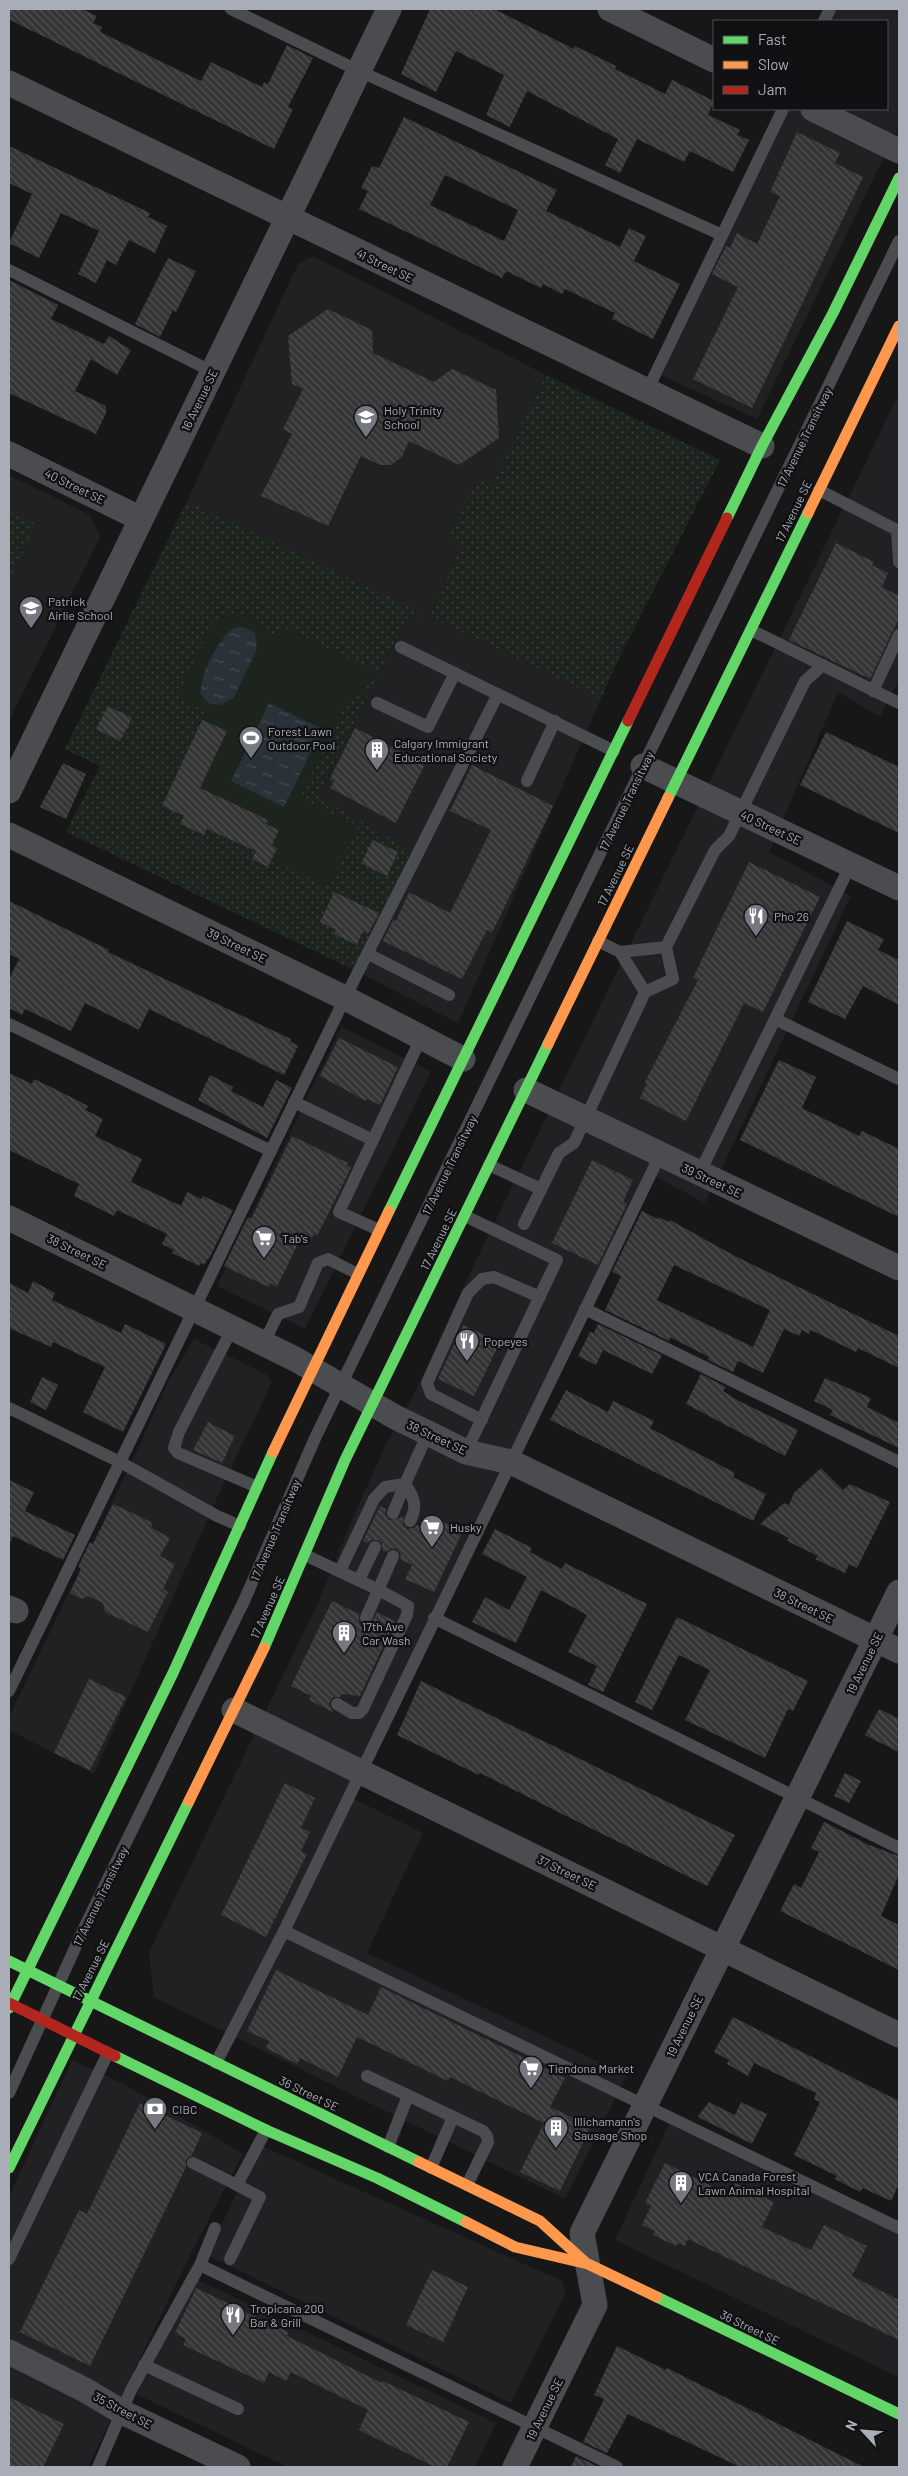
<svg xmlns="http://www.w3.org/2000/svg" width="908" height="2476" font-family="Barlow,sans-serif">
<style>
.built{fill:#212123}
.grass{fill:url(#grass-dots)}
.garden{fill:#1d241e}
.water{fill:url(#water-ripples)}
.building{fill:url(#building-back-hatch);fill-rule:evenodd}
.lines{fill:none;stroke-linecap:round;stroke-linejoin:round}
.lane{stroke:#4b4c50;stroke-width:12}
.street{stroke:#4b4c50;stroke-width:25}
.fast{stroke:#63d668;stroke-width:11}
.slow{stroke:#ff974d;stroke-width:11}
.jam{stroke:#b3261e;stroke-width:11}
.labels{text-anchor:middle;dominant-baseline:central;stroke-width:4.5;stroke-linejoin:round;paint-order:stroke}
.street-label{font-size:12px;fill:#a8adb8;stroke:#111113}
.poi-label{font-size:12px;fill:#a8adb8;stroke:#111113;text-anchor:start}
</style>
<defs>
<pattern id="grass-dots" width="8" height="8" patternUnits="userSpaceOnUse" patternTransform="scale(1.25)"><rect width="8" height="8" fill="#1d241e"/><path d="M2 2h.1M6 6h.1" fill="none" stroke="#3b413d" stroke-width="1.8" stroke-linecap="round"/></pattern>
<pattern id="water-ripples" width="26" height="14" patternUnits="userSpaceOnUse" patternTransform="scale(1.25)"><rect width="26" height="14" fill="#2a3239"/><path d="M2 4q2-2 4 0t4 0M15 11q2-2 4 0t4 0" fill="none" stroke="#464d54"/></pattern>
<pattern id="building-back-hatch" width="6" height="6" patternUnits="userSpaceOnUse" patternTransform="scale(1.25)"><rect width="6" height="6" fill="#353536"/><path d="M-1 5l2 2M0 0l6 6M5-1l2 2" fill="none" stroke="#4f5051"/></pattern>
</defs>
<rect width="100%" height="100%" fill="#171717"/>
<g class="built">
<path d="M835,9h64v117l-142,293 -99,-45 129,-265h100v-88h-58z"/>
<path d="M313,256l233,119 -117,241 172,83 -143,324 -104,-53 57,-119 -93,-54 89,-179 21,-2 -241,-115 111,-237z"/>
<path d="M899,394v285l-19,38 -42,-25 -69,160 82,44 -146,307 -59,-31 -296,625 73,36 -56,120 260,122 -62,124 -411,-202 -5,-45 170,-351 33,-81 34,-76 30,-54 53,-115z"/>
<path d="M9,475l81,40 10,22 -91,184z"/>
<path d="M341,1027l90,45 -126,257 -88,-43z"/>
<path d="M194,1339l73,36 5,7 -51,107 -127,285 -85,-44v-13l129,-268 31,-69z"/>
<path d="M72,2060l54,25 117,69 -55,105 -100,208h-79v-270z"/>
<path d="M669,2124l230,110v143l-284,-137z"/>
<path d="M260,2145l302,136 4,11 -55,111 -304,-148z"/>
<path d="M192,2277l304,146 -21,44h-187l-152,-73z"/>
</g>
<g class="grass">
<path d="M546,375l174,85 -104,204 -15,35 -172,-83 -22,2 -89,178 93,55 -57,119 -288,-138 34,-66 -35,-17 122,-248 242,115 33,-69 -14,-7 29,-61 15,7z"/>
<path d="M9,511l27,13 -27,57z"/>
</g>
<path class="garden" d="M231,613c17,2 27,7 34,23l22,-7 88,42 -12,24 -16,5 -47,98 58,28 -30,61 -56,-27 -4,7 -16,-8 4,-8 -49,-22 -3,6 -24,-11 4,-8 -22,-10 44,-94 -29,-16 35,-73 8,-6z"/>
<g class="water">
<path d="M237,627h7l11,6 2,16 -23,48 -13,8 -11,-1 -9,-9c-3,-17 19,-62 36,-68z"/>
<path d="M269,703l53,26 -38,78 -53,-26z"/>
</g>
<g class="building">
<path d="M9,9h73l15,7 -4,7 9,4 -2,5 101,49 10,-19 51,25 2,-5 4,2 19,-39 26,13 -25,49 5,2 -19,40 -256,-125 -9,-5z"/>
<path d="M430,9h64l80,40 1,-3 41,20 -1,3 50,25 7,-14 42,21 -6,14 32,15 -3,5 12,5 -16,32 -43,-21 -6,11 -47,-23 -17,34 -15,-8 13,-26 -91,-48 -17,36 -24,-12 18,-40 -48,-24 -20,41 -35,-18z"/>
<path d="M404,117l153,73 -11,21 74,36 9,-19 17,8 -12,25 46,23 -27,55 -41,-20 3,-6 -50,-24 -3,5 -19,-10 -2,4 -35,-17 -4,7 -143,-69 9,-18 -7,-3 11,-22 7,2zM445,175l73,35 -14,31 -74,-36z"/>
<path d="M797,132l43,21 -5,10 28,14 -111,231 -59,-29 45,-92 -26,-13 14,-28 4,2 7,-15 20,11 23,-48 -10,-4z"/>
<path d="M9,146l141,67 -2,4 19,9 -12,27 -26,-13 -13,25 -9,-5 -11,23 -18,-9 21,-43 -38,-18 -22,45 -30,-15 23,-49 -23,-11z"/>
<path d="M168,258l28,13 -20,41 -3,-2 -13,27 -25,-13z"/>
<path d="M9,280l49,25 -7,14 53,25 5,-8 22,14 -14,25 -26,-16 -16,32 31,15v7l-10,21 -87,-41z"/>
<path d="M328,309l44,21 1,23 61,29 18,-13 44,21 3,48 -40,27 -50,-24 -7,16 -11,8h-11l-19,-9 -33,70 -67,-30 31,-62 -9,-5 20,-40 -11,-5 -4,-48z"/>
<path d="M836,543l38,19 -2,3 16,8 -6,14 17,9v22l-29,61 -81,-39z"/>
<path d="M108,706l24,12 -12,23 -24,-12z"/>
<path d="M202,720l25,11 -27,57 68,32 -2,4 13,6 -7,15 5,3 -9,19 -16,-8 4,-8 -49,-22 -3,6 -24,-11 4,-8 -22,-10z"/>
<path d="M355,728l70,36 -29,59 -66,-35 4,-7 -4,-2z"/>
<path d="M826,732l73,35v66l-99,-48z"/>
<path d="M63,763l23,11 -20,45 -26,-12z"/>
<path d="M472,765l81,41 -61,127 -5,-3 -25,49 -79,-38 10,-21 3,1 13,-29 41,21 41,-83 -41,-19z"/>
<path d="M373,840l25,12 -11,24 -26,-13z"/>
<path d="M749,862l71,35 -57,115 -19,-9 -58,118 -46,-23 7,-15 -2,-1 53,-102 -5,-2z"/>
<path d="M334,892l45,21 -11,21 -5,-3 -6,14 -23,-11 2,-4 -16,-8z"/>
<path d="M9,901l100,49 -1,2 183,87 -1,2 8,5 -14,29 -135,-66 -10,21 -54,-27 -14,28 -46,-22 -3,6 -13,-7v-29l10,-20 -10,-5z"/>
<path d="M847,921l37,18 -6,11 21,10v45l-36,-19 -18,33 -37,-17z"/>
<path d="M339,1038l59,29 -18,38 -13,-6 -1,2 -46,-25z"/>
<path d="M779,1060l37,17 -14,31 57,28 3,-5 37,18v68l-159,-77z"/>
<path d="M9,1073l23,11 2,-5 27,13 27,14 -2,4 17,9 -8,17 47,23 -11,23 50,24 6,-14 14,7 2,-3 30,14 -24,49 -1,-1 -4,7 -4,-2 -1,3 -27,-13 2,-3 -12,-6 5,-10 -50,-24 -3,6 -40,-20 5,-12 -70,-34z"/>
<path d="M210,1075l23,12 -2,4 32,16 13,-27 16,8 -25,50 -69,-38z"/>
<path d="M292,1136l56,27 -1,3 4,2 -34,68 -3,-2 -2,4 -9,-5 -26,54 -7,-4 -1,4 -45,-21 24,-49 3,2z"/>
<path d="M592,1160l41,20 -10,22 4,2 -29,61 -46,-22z"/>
<path d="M642,1211l15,8 1,-2 11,5 1,-2 65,36 164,80v32l-41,-20 -2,4 -45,-22 -2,4 -7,-4 -3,6 -15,-7 -21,44 -25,-12 -5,11 -25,-12 1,-3 -39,-20 -1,4 -64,-31 16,-34 -9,-4zM674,1265l96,45 -17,37 -96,-47z"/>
<path d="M33,1281l22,12 -3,7 69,33 4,-9 41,20 -43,88 -40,-20 22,-45 -52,-25 -2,5 -42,-19v-45l19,10z"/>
<path d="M598,1324l64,31 -10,19 -49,-24 -7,15 -18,-9 12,-24 4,1z"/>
<path d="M463,1325l37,17 -26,54 -36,-17z"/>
<path d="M701,1374l25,13 -3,4 14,9 61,30 -13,26 -99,-52z"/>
<path d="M42,1377l16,8 -12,25 -16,-8z"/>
<path d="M825,1378l46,20 -4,9 32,16v25l-69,-33 3,-5 -19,-9z"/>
<path d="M566,1390l42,22 5,-11 41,20 -4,7 85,45 -2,4 33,17 -13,27 -203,-101z"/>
<path d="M208,1422l27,14 -13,27 -29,-13z"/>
<path d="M821,1468l22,22 7,-6 40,18 -33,66 -8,-4 -4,9 -30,-14 3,-3 -31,-15 2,-3 -29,-14 24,-21 5,2 5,-12z"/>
<path d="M9,1480l25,12 -9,19 50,24 -12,25 -50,-24 -4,9z"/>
<path d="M113,1504l38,18 1,6 18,10 -10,18 15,8 -12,25 5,3 -20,40 -43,-20 -2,-9 -15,-7 -6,3 -12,-6 11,-24 -3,-2 12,-25 3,2z"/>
<path d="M380,1506l6,3 -1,6 4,5 14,-3v8l4,4 7,-1 3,-3 9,4 6,-13 31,15 -29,61 -29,-13 7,-14 -12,-6 1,-4 -4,-6 -5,-1 -6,4 -4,-2v-7l-4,-3h-7l-3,3 -5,-2z"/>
<path d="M495,1529l37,19 -2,4 32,17 3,-6 82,41 -44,88 -15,-7 9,-19 -29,-14 19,-37 -46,-25 -25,53 -44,-21 13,-25 24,13 18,-33 -45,-23z"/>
<path d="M332,1601l27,13v8l4,4 8,-2 6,-12 18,9 -35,75 -18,-2 -2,3h-7l-4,7 4,8 -24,-12 2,-4 -20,-10z"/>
<path d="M677,1617l131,64 -15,30 -5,-2 -23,49 -80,-38 25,-50 -31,-15 -27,55 -17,-8z"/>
<path d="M89,1679l37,18 -36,73 -36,-17z"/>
<path d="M421,1681l314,154 -28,51 -227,-113 -1,2 -82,-40z"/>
<path d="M879,1709l20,10v33l-34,-17z"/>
<path d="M845,1773l16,8 -12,22 -15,-7z"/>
<path d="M285,1783l30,15 -14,30 9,4 -9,19 6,3 -41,83 -45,-22z"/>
<path d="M824,1822l45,23 30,11v18l-18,42 18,9v45l-119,-59 14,-27 7,4 18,-36 -8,-4z"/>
<path d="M276,1970l92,45 13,-28 184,91 -15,29 41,19 -31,65 -40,-19 24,-49 -94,-46 -2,4 -91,-44 -19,40 -38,-19 -3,6 -31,-16 3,-7 -22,-10z"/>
<path d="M733,2017l166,84v83l-8,17 -28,-13 -3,4 -25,-13 2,-3 -43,-21 26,-53 -6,-3 2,-6 -62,-30 -6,13 -21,-12 2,-4 -15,-8z"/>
<path d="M709,2102l26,13 6,-13 26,12 -15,30 -52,-26 -2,-2z"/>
<path d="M140,2103l62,30 -10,22 -6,5v7l-96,199 -70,-34 59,-122 8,4z"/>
<path d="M665,2163l64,32 6,-12 39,19 -12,25 49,23 13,-25 43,21 -15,30 47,24v40l-211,-101 -3,7 -7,-3 -2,3 -23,-11 2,-4 -13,-6 9,-19 -6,-3z"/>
<path d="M432,2270l36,17 -25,55 -37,-17z"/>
<path d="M196,2288l92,44 -1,4 95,47 1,-2 86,41 -22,45h-12l-76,-37 9,-20 -77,-38 -5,9 -17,-9 -5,11 -81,-38 3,-6 -11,-6z"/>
<path d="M617,2346l49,24 1,-2 197,99h-124l-112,-53 -21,39 -24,-11 21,-43 -10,-4z"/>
<path d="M9,2397l55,27 -21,43h-34z"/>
<path d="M576,2456l23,11h-28z"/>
</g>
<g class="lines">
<g class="lane">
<path d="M231,9l128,62 363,164"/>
<path d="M824,21l6,-12"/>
<path d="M9,270l204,102"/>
<path d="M647,391l136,-282"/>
<path d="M819,490l78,40 2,32"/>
<path d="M751,630l148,73"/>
<path d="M401,647l213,104"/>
<path d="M873,691l26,-56"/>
<path d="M377,703l51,24 27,-54"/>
<path d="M527,781l28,-60"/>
<path d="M598,941l22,11 25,40"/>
<path d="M620,952l46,-5"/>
<path d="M368,954l81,41"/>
<path d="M775,1019l124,60"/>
<path d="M9,1024l262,127"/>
<path d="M294,1102l79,38"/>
<path d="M489,1165l52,24"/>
<path d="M699,1174l152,-310"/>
<path d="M465,1216l92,44 -91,192"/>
<path d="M524,1224l35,-71 15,-10 71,-151 28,-13 -7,-32 49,-97 14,-14 76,-155 18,-16"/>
<path d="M379,1230l-40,-18 82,-174"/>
<path d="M585,1309l314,153"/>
<path d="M233,1327l-54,105 -5,16 4,5 79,34"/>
<path d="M264,1343l14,-29 21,-7 19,-44 10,-4 30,15"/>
<path d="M9,1408l111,54 97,54 23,10"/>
<path d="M482,1420l-51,-26 -4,-11 41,-90 14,-14 12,-2 46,20"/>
<path d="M405,1484c9,13 13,22 5,37"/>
<path d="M393,1513l12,-29"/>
<path d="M305,1555l74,35 29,16 -1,9 -44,94 -4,4h-7l-15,-9"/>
<path d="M340,1571l34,-72 11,-12 20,-3 23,-51"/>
<path d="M359,1580l16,-33"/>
<path d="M366,1618l27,-62"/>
<path d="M434,1618l465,230"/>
<path d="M9,1691l336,-693 153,-304"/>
<path d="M284,1931l615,297"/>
<path d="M216,2063l68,-132 376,-776"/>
<path d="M367,2076l116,55 4,5 1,6 -21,43"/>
<path d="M9,2093l77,-169 158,-323 72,-165 583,-1195"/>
<path d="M388,2147l20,-51"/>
<path d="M193,2163l44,22 29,-55"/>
<path d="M431,2168l22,-51"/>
<path d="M9,2259l99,-206"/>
<path d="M230,2259l30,-62 -23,-12"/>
<path d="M200,2265l417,202"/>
<path d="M144,2365l94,44"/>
<path d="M98,2467l33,-77 69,-125 15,-37"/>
</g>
<g class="street">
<path d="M610,9l104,51"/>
<path d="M9,83l753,363"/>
<path d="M813,109l86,42"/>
<path d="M9,454l132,65"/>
<path d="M643,766l256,122"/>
<path d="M9,791l380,-782"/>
<path d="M9,835l336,163 118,61"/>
<path d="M526,1090l373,178"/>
<path d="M9,1218l286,141 100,58 33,16 38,19 45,10 388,189"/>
<path d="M9,1608l7,3"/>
<path d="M234,1710l665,325"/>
<path d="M9,2352l76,38 37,22 116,55"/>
<path d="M515,2467l80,-162 -13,-72 317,-641"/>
</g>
<g class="fast">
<path d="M727,518l35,-72 71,-133 66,-135"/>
<path d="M668,798l140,-285"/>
<path d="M389,1211l239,-490"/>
<path d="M264,1648l81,-188 203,-416"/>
<path d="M9,1961l410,201"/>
<path d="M9,2008l164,-335 100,-221"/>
<path d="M115,2056l151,74 111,48 89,44"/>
<path d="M9,2168l180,-367"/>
<path d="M657,2297l242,117"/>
</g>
<g class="slow">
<path d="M808,513l91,-187"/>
<path d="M548,1044l120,-246"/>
<path d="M273,1452l116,-241"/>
<path d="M189,1801l75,-153"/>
<path d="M419,2162l121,59 45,41"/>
<path d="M466,2222l49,25 73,17 69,33"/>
</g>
<g class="jam">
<path d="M628,721l99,-203"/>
<path d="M9,2003l106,53"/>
</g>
</g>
<defs>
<symbol id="school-pin" viewBox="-11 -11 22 30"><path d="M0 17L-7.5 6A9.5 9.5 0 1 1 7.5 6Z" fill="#757880" stroke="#111113"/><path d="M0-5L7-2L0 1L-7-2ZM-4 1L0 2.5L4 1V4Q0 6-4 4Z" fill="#fff"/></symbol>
<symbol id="stadium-pin" viewBox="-11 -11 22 30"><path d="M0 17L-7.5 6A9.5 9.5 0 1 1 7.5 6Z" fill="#757880" stroke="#111113"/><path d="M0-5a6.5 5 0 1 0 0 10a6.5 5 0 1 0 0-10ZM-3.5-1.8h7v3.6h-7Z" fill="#fff"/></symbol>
<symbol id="building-pin" viewBox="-11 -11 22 30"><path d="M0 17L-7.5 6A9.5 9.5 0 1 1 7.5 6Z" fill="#757880" stroke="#111113"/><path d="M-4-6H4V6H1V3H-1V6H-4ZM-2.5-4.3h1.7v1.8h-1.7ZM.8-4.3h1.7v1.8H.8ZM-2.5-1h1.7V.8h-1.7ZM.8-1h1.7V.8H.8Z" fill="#fff"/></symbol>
<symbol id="restaurant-pin" viewBox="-11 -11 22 30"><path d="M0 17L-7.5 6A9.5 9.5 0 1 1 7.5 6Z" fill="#757880" stroke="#111113"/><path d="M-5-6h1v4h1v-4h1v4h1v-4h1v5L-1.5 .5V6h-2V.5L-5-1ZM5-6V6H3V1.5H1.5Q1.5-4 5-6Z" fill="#fff"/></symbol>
<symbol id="supermarket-pin" viewBox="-11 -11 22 30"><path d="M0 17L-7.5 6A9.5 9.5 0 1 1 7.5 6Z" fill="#757880" stroke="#111113"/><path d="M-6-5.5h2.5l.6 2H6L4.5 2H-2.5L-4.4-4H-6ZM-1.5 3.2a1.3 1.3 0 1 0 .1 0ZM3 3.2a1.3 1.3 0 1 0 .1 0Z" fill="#fff"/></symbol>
<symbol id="bank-pin" viewBox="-11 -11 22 30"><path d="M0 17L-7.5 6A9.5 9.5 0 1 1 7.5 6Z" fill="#757880" stroke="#111113"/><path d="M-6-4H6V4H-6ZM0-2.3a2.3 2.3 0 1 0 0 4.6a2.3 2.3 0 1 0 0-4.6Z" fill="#fff"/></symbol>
</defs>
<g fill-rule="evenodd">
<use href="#school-pin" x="352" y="403" width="28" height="38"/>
<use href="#school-pin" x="17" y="594" width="28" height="38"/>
<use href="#stadium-pin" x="237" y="724" width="28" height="38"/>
<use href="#building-pin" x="363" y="736" width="28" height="38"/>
<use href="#restaurant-pin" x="742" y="902" width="28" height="38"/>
<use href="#supermarket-pin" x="250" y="1224" width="28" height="38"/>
<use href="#restaurant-pin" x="453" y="1327" width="28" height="38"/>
<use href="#supermarket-pin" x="418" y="1513" width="28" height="38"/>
<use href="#building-pin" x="330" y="1619" width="28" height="38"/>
<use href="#supermarket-pin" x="517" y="2054" width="28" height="38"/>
<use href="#bank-pin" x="141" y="2095" width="28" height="38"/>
<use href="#building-pin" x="542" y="2114" width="28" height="38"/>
<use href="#building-pin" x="667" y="2169" width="28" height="38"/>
<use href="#restaurant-pin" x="219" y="2301" width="28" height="38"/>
</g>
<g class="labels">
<g class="street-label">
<text transform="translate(385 265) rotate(26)">41 Street SE</text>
<text transform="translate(199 400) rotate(-64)">16 Avenue SE</text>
<text transform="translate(804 437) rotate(-64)">17 Avenue Transitway</text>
<text transform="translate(75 486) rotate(26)">40 Street SE</text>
<text transform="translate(793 511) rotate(-64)">17 Avenue SE</text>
<text transform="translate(626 801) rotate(-64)">17 Avenue Transitway</text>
<text transform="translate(771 827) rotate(25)">40 Street SE</text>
<text transform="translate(615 875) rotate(-64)">17 Avenue SE</text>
<text transform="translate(237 945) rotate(26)">39 Street SE</text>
<text transform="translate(449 1165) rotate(-64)">17 Avenue Transitway</text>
<text transform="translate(712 1180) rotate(25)">39 Street SE</text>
<text transform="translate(438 1239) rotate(-64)">17 Avenue SE</text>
<text transform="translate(77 1251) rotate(26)">38 Street SE</text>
<text transform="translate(437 1437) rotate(25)">38 Street SE</text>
<text transform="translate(275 1530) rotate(-67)">17 Avenue Transitway</text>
<text transform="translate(804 1605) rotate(26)">38 Street SE</text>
<text transform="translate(267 1607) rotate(-66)">17 Avenue SE</text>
<text transform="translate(864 1663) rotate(-64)">19 Avenue SE</text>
<text transform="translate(567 1872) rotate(26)">37 Street SE</text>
<text transform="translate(100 1896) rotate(-64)">17 Avenue Transitway</text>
<text transform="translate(90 1970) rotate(-63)">17 Avenue SE</text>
<text transform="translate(684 2026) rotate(-64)">19 Avenue SE</text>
<text transform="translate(309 2093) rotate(26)">36 Street SE</text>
<text transform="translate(750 2327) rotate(26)">36 Street SE</text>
<text transform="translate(544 2409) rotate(-64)">19 Avenue SE</text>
<text transform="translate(123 2410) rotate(28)">35 Street SE</text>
</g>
<g class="poi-label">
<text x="384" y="410">Holy Trinity<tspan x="384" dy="14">School</tspan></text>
<text x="48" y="601">Patrick<tspan x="48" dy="14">Airlie School</tspan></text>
<text x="268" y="731">Forest Lawn<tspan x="268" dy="14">Outdoor Pool</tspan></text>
<text x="394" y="743">Calgary Immigrant<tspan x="394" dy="14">Educational Society</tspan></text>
<text x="774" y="916">Pho 26</text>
<text x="282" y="1238">Tab's</text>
<text x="484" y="1341">Popeyes</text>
<text x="450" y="1527">Husky</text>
<text x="362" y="1626">17th Ave<tspan x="362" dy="14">Car Wash</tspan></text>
<text x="548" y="2068">Tiendona Market</text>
<text x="172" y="2109">CIBC</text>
<text x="574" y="2121">Illichamann's<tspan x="574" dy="14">Sausage Shop</tspan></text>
<text x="698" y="2176">VCA Canada Forest<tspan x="698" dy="14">Lawn Animal Hospital</tspan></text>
<text x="250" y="2308">Tropicana 200<tspan x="250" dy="14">Bar &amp; Grill</tspan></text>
</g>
</g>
<rect width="908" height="2476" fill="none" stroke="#a8adb8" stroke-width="20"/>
<rect x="713" y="20" width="175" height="90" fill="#111113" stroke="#4d4f55"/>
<rect x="723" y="36" width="25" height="8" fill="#63d668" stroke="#4d4f55"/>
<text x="758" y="45" font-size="15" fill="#a8adb8">Fast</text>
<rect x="723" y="61" width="25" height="8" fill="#ff974d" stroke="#4d4f55"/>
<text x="758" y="70" font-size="15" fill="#a8adb8">Slow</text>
<rect x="723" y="86" width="25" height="8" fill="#b3261e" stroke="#4d4f55"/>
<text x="758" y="95" font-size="15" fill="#a8adb8">Jam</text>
<g transform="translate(863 2431) rotate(296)" stroke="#111113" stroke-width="4" paint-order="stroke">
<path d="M0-4L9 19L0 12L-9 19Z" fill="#a8adb8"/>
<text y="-8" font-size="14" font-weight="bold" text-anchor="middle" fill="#a8adb8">N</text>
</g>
</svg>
